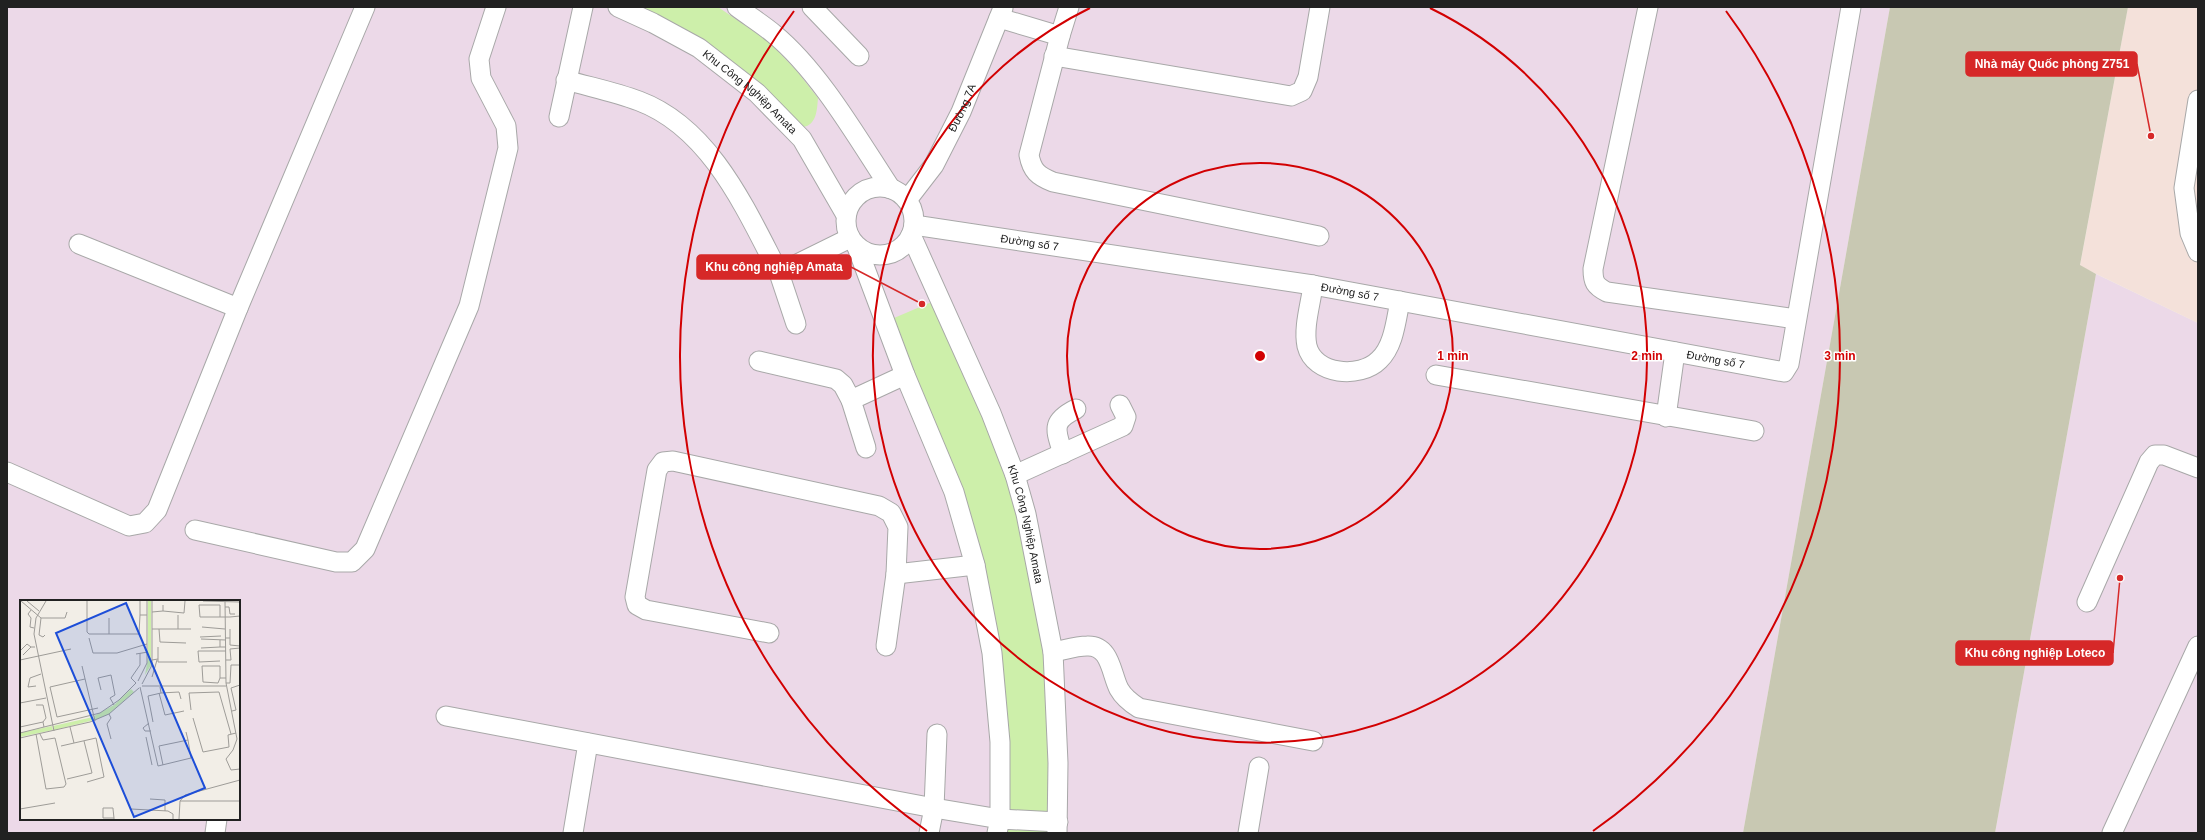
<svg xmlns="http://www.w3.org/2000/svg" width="2205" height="840" font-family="Arial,sans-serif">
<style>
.industrial{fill:#ecd9e8;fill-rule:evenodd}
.military{fill:#f4e1da}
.construction{fill:#c8c8b2}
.grass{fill:#cdefaa}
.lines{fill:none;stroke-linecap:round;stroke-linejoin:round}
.minor-casing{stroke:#a8a8a8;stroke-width:21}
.minor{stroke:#fff;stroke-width:19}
.ring{fill:none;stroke:#d20002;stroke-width:2}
.labels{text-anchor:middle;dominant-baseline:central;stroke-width:3;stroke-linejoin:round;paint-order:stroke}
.street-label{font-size:11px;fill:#212121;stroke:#fff}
.inset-road{fill:none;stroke:#9e9c98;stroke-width:1}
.view{fill:#1d4ed8;fill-opacity:0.15;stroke:#1d4ed8;stroke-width:2}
.inset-edge{fill:none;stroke:#212121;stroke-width:2}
.centre{fill:#d20002;stroke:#fff;stroke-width:2}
.ring-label{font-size:12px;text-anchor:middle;font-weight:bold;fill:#d20002;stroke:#fff;stroke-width:3;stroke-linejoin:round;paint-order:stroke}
.leader{fill:none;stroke:#d62828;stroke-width:1.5}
.callout-dot{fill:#d62828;stroke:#fff;stroke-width:1.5}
.callout{fill:#d62828;stroke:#d62828;stroke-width:1.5}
.callout-label{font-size:12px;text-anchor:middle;font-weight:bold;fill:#fff}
</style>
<rect width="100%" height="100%" fill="#f2eee7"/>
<g class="industrial">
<path d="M7,7h1883l-147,826h-1736zM21,601h218v218h-218z"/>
<path d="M2096,274l102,49v510h-203z"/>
</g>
<path class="military" d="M2128,7h70v316l-118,-57z"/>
<path class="construction" d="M1890,7h238l-48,258 16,9 -101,559h-252z"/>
<g class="grass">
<path d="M640,7h78l50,34 28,29 22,28c-1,11 -1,27 -15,29l-41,-42 -57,-44z"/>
<path d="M934,301l48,114 25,64 10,37 27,137 5,110 -1,53 -39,-2v-71l-8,-94 -17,-85 -90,-246z"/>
<path d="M1008,825l40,2 -1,6h-40z"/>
</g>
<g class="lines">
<defs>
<g id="minor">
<path id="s1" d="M618,7l35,16 46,25 58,45 45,46 44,76"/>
<path d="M737,7c12,9 25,17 37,27 46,38 84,105 117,155"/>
<path d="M812,7l47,49"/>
<path d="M1648,7l-55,262c0,13 2,17 14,23l189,27"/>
<path d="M999,18l61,18 -31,119c3,16 9,21 24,27l266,54"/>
<path d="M1060,36l9,-29"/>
<path d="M1054,56l237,40 11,-5 6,-14 12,-70"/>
<path d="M566,80c24,7 49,12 73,21 72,27 107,109 140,172l71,-35"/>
<path d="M2198,100l-14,88 6,45 8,19"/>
<path d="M559,117l24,-110"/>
<circle cx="880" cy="221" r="34"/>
<path id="s2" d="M907,200l27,-35 27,-53 42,-104"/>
<path id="s3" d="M914,225l399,60 471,87 5,-8 62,-357"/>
<path id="s4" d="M911,235l80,178 24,62 11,39 27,138 5,111 -1,70"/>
<path d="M79,244l159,64"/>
<path d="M857,247l48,128 49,117 21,73 17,88 8,89v77l-3,14"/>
<path d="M779,273l17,51"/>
<path d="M1313,285c-2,18 -10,42 -6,61 7,29 53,33 72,14 15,-14 17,-40 21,-59"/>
<path d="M759,361l77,18 7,6 8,15"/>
<path d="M1436,375l318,56"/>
<path d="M1666,417l9,-65"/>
<path d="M866,448l-15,-48 54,-25"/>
<path d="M1063,454c-7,-24 -13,-32 13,-45"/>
<path d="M7,472l122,54 16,-3 12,-13 81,-202 127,-301"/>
<path d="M1015,475l108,-49 3,-9 -6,-12"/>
<path d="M195,530l141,32h16l13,-13 104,-243 39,-158 -2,-22 -25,-48 -2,-19 17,-52"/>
<path d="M2087,602l62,-140 6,-7h9l34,13"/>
<path d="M769,633l-123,-23 -9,-5 -2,-8 22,-127 6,-8 10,-1 206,45 12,7 7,14 -2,47 79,-9"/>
<path d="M886,646l10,-72"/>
<path d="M1053,652c11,-2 23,-6 34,-6 24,-1 24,28 32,43 5,9 12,14 20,19l174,33"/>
<path d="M446,716l488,92 66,11 58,3"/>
<path d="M215,833l2,-14"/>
<path d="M573,833l15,-90"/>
<path d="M929,833l5,-25 3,-74"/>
<path d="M1248,833l11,-66"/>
<path d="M2112,833l86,-187"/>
</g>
</defs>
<use href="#minor" class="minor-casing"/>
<use href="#minor" class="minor"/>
</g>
<g class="ring">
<circle cx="1260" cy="356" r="193"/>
<path d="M1430 8A387 387 0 1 1 1090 8"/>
<path d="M927 831A580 580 0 0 1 794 11M1726 11A580 580 0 0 1 1593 831"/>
</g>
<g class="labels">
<g class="street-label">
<text stroke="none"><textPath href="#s1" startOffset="158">Khu Công Nghiệp Amata</textPath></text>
<text stroke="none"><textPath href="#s2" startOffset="108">Đường 7A</textPath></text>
<text stroke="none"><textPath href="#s3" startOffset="117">Đường số 7</textPath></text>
<text stroke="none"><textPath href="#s3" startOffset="441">Đường số 7</textPath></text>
<text stroke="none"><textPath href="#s3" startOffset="813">Đường số 7</textPath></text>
<text stroke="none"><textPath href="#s4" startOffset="312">Khu Công Nghiệp Amata</textPath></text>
</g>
</g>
<g transform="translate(20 600)">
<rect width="220" height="220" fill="#f2eee7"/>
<path d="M128,1h3v64l-6,10 3,-17zM111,89l3,3 -25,22 -14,6 -1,-4 20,-11zM73,117l1,3 -40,10 -1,-4zM32,126l1,4 -33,7v-4z" fill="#cdefaa"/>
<path class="inset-road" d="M1,1l20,17h24l2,-6M7,1l12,10M26,1l-10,17 -2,16 20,97M67,1v31l2,2h50l1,-19h7M120,1v14M183,1l37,1M205,1l1,82 11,56 -4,11 -7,9 5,11 9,-1M205,7h4l1,7h5M11,10l-3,4 3,4 -1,9 4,1M143,11l21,2 1,-12M132,12l11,-1v-6M158,15v14M200,17v-12h-21l1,12h30l10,-1M21,18l-2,17 4,2 2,-2M89,18v16M182,27l23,2M132,29h7l1,13 26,1M139,29h32M180,37l21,-1M69,38l4,15h24l30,-9M205,38h5v-9M210,38v7l10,1M181,39l25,1M200,40v7h6M181,48l19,-1M0,51l7,-7 4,3M116,54l12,-2M3,55l8,-8h4M138,59v3h29M0,60l51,-11M132,60l6,-1v-12M206,60h5l-1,-11 10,-1M200,61l-21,1 -1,-11h28M62,66l13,55M132,77l5,-17M200,78l-2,5 -15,-1 -1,-16h18v12h6M65,79l-35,8 7,30 41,-9M118,81l9,-18v-62M116,83l-5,-5 9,-13v-12M206,83h4l1,-18h9M122,84l10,-19v-64M16,86l-8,1 2,-9 11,-4M122,86h84M120,87l18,79 33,-8 -3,-18M81,90l-3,-12 13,-3 4,20 -5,3 4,7M139,93l6,22 19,-4M141,93l18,-1 2,7M0,103l26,-5M16,105h7l3,13 -3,4 1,5M171,110l-2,-17 30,-1 12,42M212,111l4,-1 -5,-22 9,-3M89,114l2,4 -4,6 4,15M173,118l10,34 26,-5 -1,-12 8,-2M133,122l-5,-26 13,-3 -1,-6M129,123l-6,5 2,3h6M0,127l23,-5M50,127l4,16M0,133l80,-20 19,-13 17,-17M16,134l10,55 18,-2 2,-3 -11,-46 -12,2 -3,-6M126,137l6,28M0,145v-7l70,-16 19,-8 30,-26M41,146l35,-8 8,39 -17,5M143,165l-4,-19 29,-6 -2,-8M47,179l25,-6 -8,-32M130,199l15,1v11M160,201h60M0,209l35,-6M111,209l37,2 5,3v5M94,218h-11v-10h10v1l1,9v1M159,219l1,-18 5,-6 55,-15"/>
<path class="view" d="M106,3l79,185 -71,29 -78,-184z"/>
<rect width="220" height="220" class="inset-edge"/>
</g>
<circle cx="1260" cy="356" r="6" class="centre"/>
<g class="ring-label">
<text x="1453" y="360">1 min</text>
<text x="1647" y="360">2 min</text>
<text x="1840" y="360">3 min</text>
</g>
<path class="leader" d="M2151 136L2137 64M922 304L851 267M2120 578L2113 653"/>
<g class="callout-dot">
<circle cx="2151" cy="136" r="4"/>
<circle cx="922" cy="304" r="4"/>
<circle cx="2120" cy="578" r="4"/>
</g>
<g class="callout">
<rect x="1966" y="52" width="171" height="24" rx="4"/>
<rect x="697" y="255" width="154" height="24" rx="4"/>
<rect x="1956" y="641" width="157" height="24" rx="4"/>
</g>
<g class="callout-label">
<text x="2052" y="68">Nhà máy Quốc phòng Z751</text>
<text x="774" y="271">Khu công nghiệp Amata</text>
<text x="2035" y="657">Khu công nghiệp Loteco</text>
</g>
<rect width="2205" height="840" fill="none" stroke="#212121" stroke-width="16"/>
</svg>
